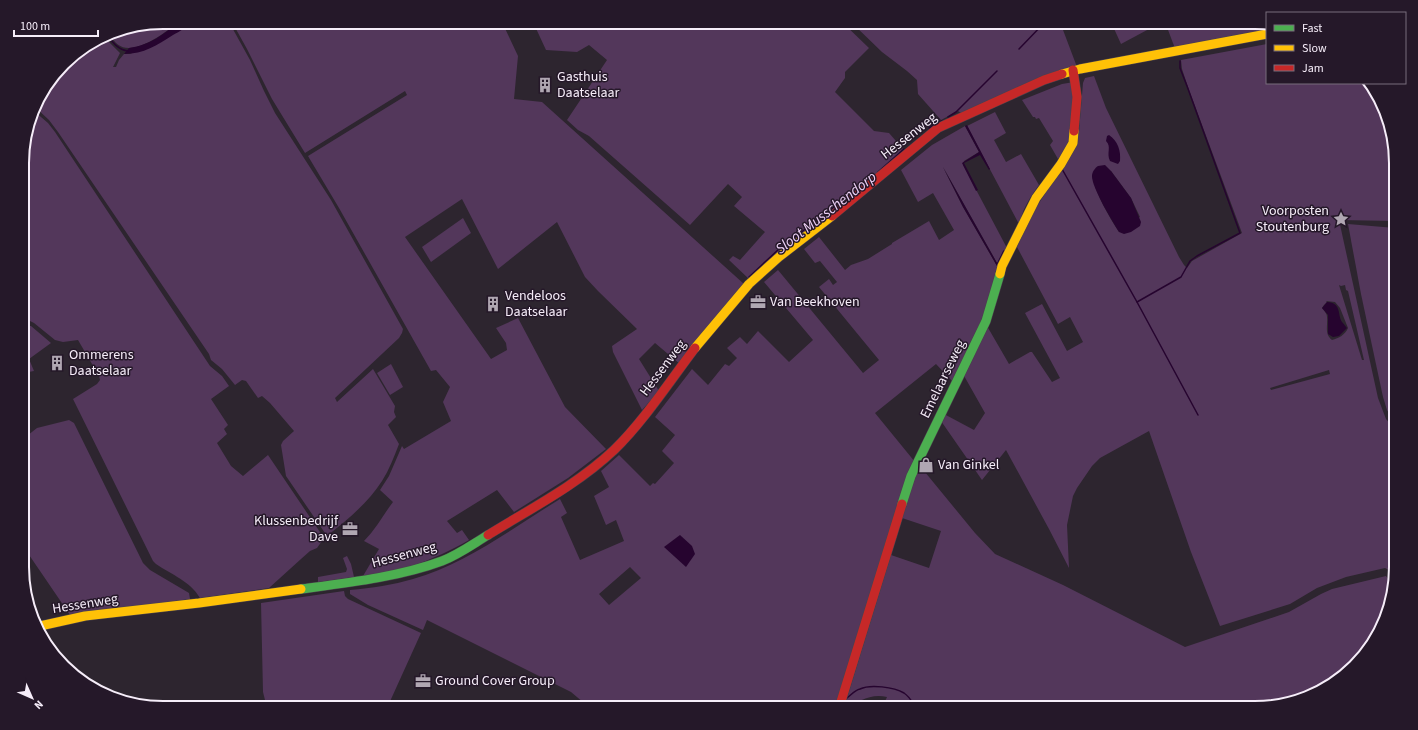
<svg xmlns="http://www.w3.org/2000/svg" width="1418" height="730" font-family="'Source Sans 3',sans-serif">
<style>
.green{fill:#53375b;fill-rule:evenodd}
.water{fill:#26042f}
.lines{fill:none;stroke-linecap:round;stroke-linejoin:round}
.stream{stroke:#26042f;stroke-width:1.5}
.fast-casing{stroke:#4a434c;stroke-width:10}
.slow-casing{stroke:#4a434c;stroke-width:10}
.jam-casing{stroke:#4a434c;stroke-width:10}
.fast{stroke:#4caf50;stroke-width:9}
.slow{stroke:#ffc107;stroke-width:9}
.jam{stroke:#c62828;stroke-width:9}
.labels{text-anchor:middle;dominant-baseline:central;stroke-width:3;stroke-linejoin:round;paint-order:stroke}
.poi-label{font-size:14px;fill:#f6edf9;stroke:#251829;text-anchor:start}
.street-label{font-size:14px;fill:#f6edf9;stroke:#251829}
.water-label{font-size:15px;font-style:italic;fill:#eed1f6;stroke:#251829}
.rim{fill:none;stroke:#f6edf9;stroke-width:2}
</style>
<rect width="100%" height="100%" fill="#2d252f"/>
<g class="green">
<path d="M163,22h16c-16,12 -57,45 -69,11z"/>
<path d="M191,22h38l21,38 14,31 11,22 56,87 72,129 -1,4 -3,5 -64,60 2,4 36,-33 22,37 -1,6 2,5 -8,8 11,19c-5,13 -10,26 -17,37 -14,22 -35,39 -55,55l-41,-60 -5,-31 2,-4 11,-10 -24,-28 -8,-7 -4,2 -12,-17 -4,-1 -7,5 -13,-16 -11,-9 -2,-6 -151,-222 -9,-12 -14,-13 2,-6 33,-44 35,-22 2,5 13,13 -7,14h3l3,-7 5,-6h6l49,-23 7,-4z"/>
<path d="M232,22h270l16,34 -4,43 28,3 202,182 -64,80 -25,-21 -16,16 20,32 -17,19 -29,-58 -1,-6 25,-17 -39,-38 -13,-14 -28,-55 -59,47 -36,-70 -57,38 86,122 16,-9 -1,-7 -10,-15 22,-10 47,89 41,42 -38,29 -54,34 -17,-22 -50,31 10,12 5,-3 7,10c-17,10 -37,19 -57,26 -15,5 -33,7 -49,10l16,-27 -15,-8c12,-12 19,-26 29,-39l-13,-12 9,-14 13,-30 2,3 47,-28 -8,-19 7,-15 -14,-17 -5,1 -92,-163 -31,-52 99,-61 -2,-4 -100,62 -33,-54 -25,-50z"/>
<path d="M533,22h309l27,26 -24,24v6l-10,14 39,39 15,2 14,16 -29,29 -125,101 -20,-19 4,-4 7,4 25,-28 -31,-26 8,-9 -14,-13 -38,41 -101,-89 -11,-6 -11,-10 40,-60 -18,-15 -12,7 -31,-2z"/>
<path d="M851,22h209l17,45 -116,46 -3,-2 -17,9 -23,-26 -1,-14 -10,-9 -25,-19z"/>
<path d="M1111,22h51l-41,22z"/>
<path d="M1165,22h90l12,3v8l-91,18z"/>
<path d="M1267,44v39h103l2,2 23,60v76l-56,-1 39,178 8,21 10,12v136l-1,6 -10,-5 -39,9 -29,11 -27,16 -70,22 -29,-74 -42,-121 -49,27 -8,8 -15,22 -4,8 -6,29 2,43 -20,-39 -43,-79 -24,30 -41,-59 3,-7 30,16 11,-17 -22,-39 24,-48 22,38 21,-12h2l20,30 8,-4 -35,-65 17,-9 25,47 16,-9 -13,-25 -12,7 -41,-77 15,-33 44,-69 3,-14 4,-48 2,-5 9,-2 12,32 73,149 5,8 3,3 5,-7 50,-28 -54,-146 -6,-18 -1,-9zM1111,171l20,27 9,19 -21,15c-11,-17 -22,-36 -27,-56zM1339,285l2,1 4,-1 1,5 2,1 16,69h-2zM1326,301l9,1 5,6 8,20c-3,7 -9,10 -16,12 -8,-6 -4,-15 -5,-23 0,-4 -3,-6 -5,-9l2,-3 3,-3zM1329,370l1,4 -59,16 -1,-2z"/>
<path d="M1074,82l-4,62 -12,15 -8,-14 3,-4 -14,-23 -3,1 -1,-2h-2l-11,-17 40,-16z"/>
<path d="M34,111l14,12 7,9 155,234 12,10 7,10 -18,13 17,26 -4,4 3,5 -10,9 14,23 12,10 25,-21 56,83 -7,10 -7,3 -9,8 -32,29 -69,10c-10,-17 -28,-23 -44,-34l-3,-3 -80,-162 24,-15 3,-4 -1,-4 -21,-36 -15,2 -8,-2 -21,-17 -4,-2h-7l-1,-167z"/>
<path d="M995,112l11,21 -12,7 12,22 15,-8 18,31c-8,11 -19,27 -19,41l-53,-100z"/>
<path d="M965,126l14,26 -15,9 -1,4 45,85 -22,63 -33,69 -17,-18 -61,49 40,49 -79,246h-246l-19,-16 -144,-72 -4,10 -55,-25 -18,-11v-4c22,-2 43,-5 63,-11 53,-15 101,-52 147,-80l7,14 -6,4 19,43 44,-19 -8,-21 -10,5 -12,-29 15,-9 -8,-16 18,-16 31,31 3,-3 2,1 19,-21 -12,-12 13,-16 -20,-18 37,-48 16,16 17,-21 4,2 8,-8 -10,-10 13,-11 7,7 11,-13 31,31 24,-22 -49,-58 14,-12 85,103 16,-13 -60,-73 10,-8 4,6 4,-3 -17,-21 -5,2 -11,-14 15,-12 26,33 6,-5 17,-6 24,-15v-1l37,-22 10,19 15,-10 -21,-37 -15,9 -17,-32 31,-25zM943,167l54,96v3l-34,-59zM630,567l11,11 -32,27 -10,-11z"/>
<path d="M463,218l8,15 -40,29 -9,-15z"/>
<path d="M1348,224l47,4 1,196 -9,-14 -4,-13 -22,-103z"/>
<path d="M23,326h8l20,17 -22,16 5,12 -11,2z"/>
<path d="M391,364l12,23 -13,8 -13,-22z"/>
<path d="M69,420l5,3 69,140 7,7 39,23 1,6 -120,16 -47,-69v-107l14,-11z"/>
<path d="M920,466l55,67 20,21 68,31 122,62 104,-35 32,-18 11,-5 54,-13 2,3 5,1 -12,49 -48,55 -69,24h-382l5,-11c-17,-4 -28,5 -43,11l47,-153 38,13 12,-37 -39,-13 12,-40z"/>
<path d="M347,556l4,8 3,13 -36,5v-5l28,-5 1,-3 -4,-11z"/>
<path d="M344,591l1,5 3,3 73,34 -34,75h-120l-4,-16 -2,-89z"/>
</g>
<g class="water">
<path d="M179,22h12c-5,6 -11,9 -18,13 -16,10 -29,19 -49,19l5,-6c22,-3 34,-14 50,-26z"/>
<path d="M967,125l23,44 -1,1 -9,-15 -16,8 14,27 -2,1 -14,-28 17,-11 -14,-26z"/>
<path d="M1109,135c9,6 12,16 11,26l-2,3 -8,-3c-4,-8 2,-14 -4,-20l1,-5z"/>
<path d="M1105,165l6,6 20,27 10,24 -1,4 -9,6 -7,2 -5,-2c-7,-11 -27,-44 -27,-56 0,-4 3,-8 6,-10z"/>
<path d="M943,167l54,96 6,-12 1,-1h1l-8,16 -34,-59z"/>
<path d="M1327,302c15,1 10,12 15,20 2,2 3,4 5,6l-8,8 -6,1 -5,-3v-19l-6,-7z"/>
<path d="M680,535l12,11 3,8 -9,13 -22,-20z"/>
</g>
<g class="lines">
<g class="stream">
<path d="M107,34c4,8 12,16 21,17"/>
<path d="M1019,49l26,-27"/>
<path d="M948,117l8,-5 41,-41"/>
<path d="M929,128l13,-7"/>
<path d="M1062,169l75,133 61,113"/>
<path d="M878,172l26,-23"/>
<path d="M749,277l30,-28 70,-53"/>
<path d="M1137,302l44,-25 9,-16 7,-5 43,-23 -53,-147 -7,-18v-7"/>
<path d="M847,698c4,-3 8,-8 13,-9 10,-5 34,-2 44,4 6,4 8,9 12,15"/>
</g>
<defs>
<g id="fast">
<path d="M902,504l9,-28 75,-155 14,-47"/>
<path d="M301,589c45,-6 98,-12 141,-28 16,-6 31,-17 46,-26"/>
</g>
<g id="slow">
<path d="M1062,74l18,-5 187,-35"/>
<path d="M1000,274l2,-8 34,-68 25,-34 12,-21 1,-12"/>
<path d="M695,348l54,-64 30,-27 53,-41"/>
<path d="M40,626l45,-10 114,-13 102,-14"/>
</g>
<g id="jam">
<path d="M1073,70l4,27 -3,34"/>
<path d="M832,216l106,-88 106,-48 18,-6"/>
<path d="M488,535c42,-26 89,-50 126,-85 29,-28 56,-69 81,-102"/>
<path d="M839,708l63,-204"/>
</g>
</defs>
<use href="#fast" class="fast-casing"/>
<use href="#slow" class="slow-casing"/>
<use href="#jam" class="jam-casing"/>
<use href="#fast" class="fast"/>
<use href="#slow" class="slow"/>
<use href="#jam" class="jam"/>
</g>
<defs>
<symbol id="building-bare" viewBox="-9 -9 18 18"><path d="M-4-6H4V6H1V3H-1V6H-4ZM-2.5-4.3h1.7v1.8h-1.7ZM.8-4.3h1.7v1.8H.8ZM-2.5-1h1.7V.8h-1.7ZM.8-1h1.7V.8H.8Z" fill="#b0a7b2" stroke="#251829" stroke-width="2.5" paint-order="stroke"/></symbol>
<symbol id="sight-bare" viewBox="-9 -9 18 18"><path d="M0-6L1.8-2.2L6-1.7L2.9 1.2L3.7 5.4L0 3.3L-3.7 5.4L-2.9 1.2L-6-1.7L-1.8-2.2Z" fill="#b0a7b2" stroke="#251829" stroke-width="2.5" paint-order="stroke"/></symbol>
<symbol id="office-bare" viewBox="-9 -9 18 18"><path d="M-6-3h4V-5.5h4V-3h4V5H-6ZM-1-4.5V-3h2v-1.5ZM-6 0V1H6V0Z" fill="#b0a7b2" stroke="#251829" stroke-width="2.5" paint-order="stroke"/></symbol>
<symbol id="shop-bare" viewBox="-9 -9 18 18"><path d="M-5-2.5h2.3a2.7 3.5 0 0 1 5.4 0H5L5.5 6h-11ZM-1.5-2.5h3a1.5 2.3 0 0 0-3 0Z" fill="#b0a7b2" stroke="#251829" stroke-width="2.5" paint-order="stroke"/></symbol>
</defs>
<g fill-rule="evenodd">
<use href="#building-bare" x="534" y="74" width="22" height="22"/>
<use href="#sight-bare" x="1330" y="208" width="22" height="22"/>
<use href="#office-bare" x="747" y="291" width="22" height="22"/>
<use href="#building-bare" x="482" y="293" width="22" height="22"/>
<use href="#building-bare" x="46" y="352" width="22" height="22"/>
<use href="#shop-bare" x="915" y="454" width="22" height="22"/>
<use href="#office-bare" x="339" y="518" width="22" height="22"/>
<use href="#office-bare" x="412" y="670" width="22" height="22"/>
</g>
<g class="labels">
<g class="poi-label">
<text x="557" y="77">Gasthuis<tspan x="557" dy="16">Daatselaar</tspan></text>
<text x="1329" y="211" text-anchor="end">Voorposten<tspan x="1329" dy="16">Stoutenburg</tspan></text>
<text x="505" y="296">Vendeloos<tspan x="505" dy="16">Daatselaar</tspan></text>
<text x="770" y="302">Van Beekhoven</text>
<text x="69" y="355">Ommerens<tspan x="69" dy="16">Daatselaar</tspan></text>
<text x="938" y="465">Van Ginkel</text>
<text x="338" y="521" text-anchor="end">Klussenbedrijf<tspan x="338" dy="16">Dave</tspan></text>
<text x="435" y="681">Ground Cover Group</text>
</g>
<g class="street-label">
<text transform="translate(909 136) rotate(-38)">Hessenweg</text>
<text transform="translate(663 368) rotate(-53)">Hessenweg</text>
<text transform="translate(943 379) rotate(-64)">Emelaarseweg</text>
<text transform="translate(404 555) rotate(-15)">Hessenweg</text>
<text transform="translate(85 604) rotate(-9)">Hessenweg</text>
</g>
<g class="water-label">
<text transform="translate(826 213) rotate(-38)">Sloot Musschendorp</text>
</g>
</g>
<path d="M0 0H1418V730H0ZM163 29H1255A134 134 0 0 1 1389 163V567A134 134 0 0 1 1255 701H163A134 134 0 0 1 29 567V163A134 134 0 0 1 163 29Z" fill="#251829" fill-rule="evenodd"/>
<path class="rim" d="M163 29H1255A134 134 0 0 1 1389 163V567A134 134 0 0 1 1255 701H163A134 134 0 0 1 29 567V163A134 134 0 0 1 163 29Z"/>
<rect x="1266" y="12" width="140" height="72" fill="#251829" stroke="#796d7c"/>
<rect x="1274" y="25" width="20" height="6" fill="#4caf50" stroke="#796d7c"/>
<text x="1302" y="32" font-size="12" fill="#f6edf9">Fast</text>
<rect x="1274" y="45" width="20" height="6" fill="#ffc107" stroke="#796d7c"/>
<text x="1302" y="52" font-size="12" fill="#f6edf9">Slow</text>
<rect x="1274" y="65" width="20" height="6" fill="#c62828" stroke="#796d7c"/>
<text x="1302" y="72" font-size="12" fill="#f6edf9">Jam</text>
<g transform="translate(32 698) rotate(135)" stroke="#251829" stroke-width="3" paint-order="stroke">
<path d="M0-3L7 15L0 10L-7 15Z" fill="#f6edf9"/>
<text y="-6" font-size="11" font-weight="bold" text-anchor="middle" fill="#f6edf9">N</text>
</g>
<path d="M14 30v6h84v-6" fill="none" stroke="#f6edf9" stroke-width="2"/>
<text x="20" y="30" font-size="12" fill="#f6edf9" stroke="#251829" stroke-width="3" paint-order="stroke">100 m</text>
</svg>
